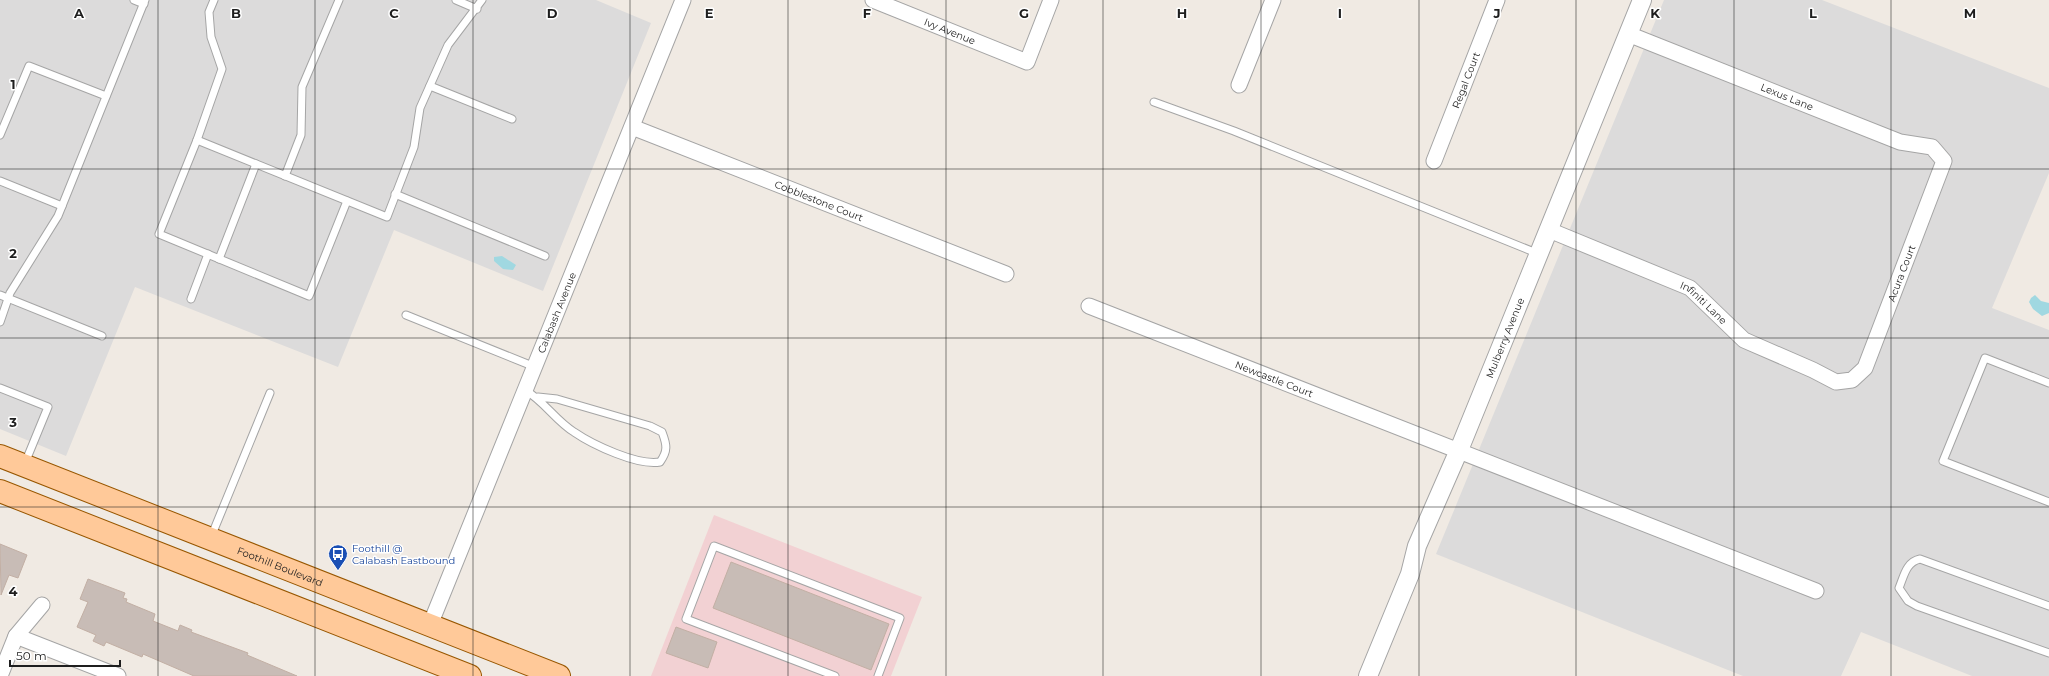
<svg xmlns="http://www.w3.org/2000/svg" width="2049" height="676" font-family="Montserrat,sans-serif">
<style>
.residential{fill:#dcdbdb}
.commercial{fill:#f2d1d3}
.water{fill:#a0d8e1}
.building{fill:#c8bcb6;stroke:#c2afa4}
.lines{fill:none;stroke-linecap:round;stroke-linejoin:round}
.service-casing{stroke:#a5a5a5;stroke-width:9}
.minor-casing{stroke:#a5a5a5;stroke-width:17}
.tertiary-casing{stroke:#a5a5a5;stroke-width:20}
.primary-casing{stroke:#985700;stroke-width:24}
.service{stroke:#fff;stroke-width:7}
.minor{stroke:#fff;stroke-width:15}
.tertiary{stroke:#fff;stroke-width:18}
.primary{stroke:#ffc999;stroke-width:22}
.grid{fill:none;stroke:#1e1e1e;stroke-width:1;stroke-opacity:0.55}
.labels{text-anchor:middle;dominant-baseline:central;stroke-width:3;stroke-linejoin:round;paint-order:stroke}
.street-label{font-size:10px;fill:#1e1e1e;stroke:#fff}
.transit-label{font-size:10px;fill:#164399;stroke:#fff;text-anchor:start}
.grid-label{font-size:13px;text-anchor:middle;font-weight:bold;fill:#1e1e1e;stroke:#fff;stroke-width:3;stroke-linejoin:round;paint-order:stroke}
</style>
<rect width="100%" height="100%" fill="#f0eae3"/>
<g class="residential">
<path d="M0,0h596l55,23 -108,268 -149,-61 -56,137 -203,-80 -69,169 -66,-27z"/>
<path d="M1664,0h158l227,88v85l-57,135 57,22v346h-77l-111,-44 -20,44h-98l-307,-122z"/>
</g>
<path class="commercial" d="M714,515l208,82 -31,79h-240z"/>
<g class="water">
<path d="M502,256l14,9 -3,5 -10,-1 -9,-8v-4z"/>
<path d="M2035,295l6,6 8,2v10l-7,3 -9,-7 -4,-7 2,-4z"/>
</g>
<g class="building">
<path d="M0,544l27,11 -9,23 -9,-3 -8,20z"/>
<path d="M731,562l158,62 -18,46 -158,-62z"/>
<path d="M88,579l37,14 -2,5 4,1 -1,3 29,12 -2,7 25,10 2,-6 12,5 -1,2 57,21 -1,2 50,21h-103l-51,-22 -1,3 -36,-15 -2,4 -11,-5 3,-6 -19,-8 11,-25 -8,-3z"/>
<path d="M676,627l41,15 -9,26 -42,-15z"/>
</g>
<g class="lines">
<defs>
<g id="service">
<path d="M134,0l10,4"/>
<path d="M214,0l-5,12 2,25 11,32 -25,71 -38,94 150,62 38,-95"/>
<path d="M456,0l21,9"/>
<path d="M430,86l82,33"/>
<path d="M1154,102l80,29 305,123"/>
<path d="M0,135l29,-69 77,30"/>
<path d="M197,140l190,77 27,-70 6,-39 28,-63 34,-45"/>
<path d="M285,176l16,-41 1,-48 37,-87"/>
<path d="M0,181l62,25"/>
<path d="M395,194l150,62"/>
<path d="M219,259l37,-95"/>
<path d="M0,295l102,41"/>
<path d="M191,299l17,-45"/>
<path d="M406,315l129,52"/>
<path d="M0,322l10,-29 48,-77 87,-216"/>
<path d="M2049,383l-64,-25 -42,103 106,41"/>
<path d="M0,388l48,19 -23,56"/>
<path d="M525,390c19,11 31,31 49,42 19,13 64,34 86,30 8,-11 7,-17 2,-30l-12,-6 -93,-27 -19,-2"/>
<path d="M211,537l59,-144"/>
<path d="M2049,606l-129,-47c-14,3 -16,17 -21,29l9,13 9,5 132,47"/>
<path d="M835,676l-149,-57 28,-73 186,72 -22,58"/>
</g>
<g id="minor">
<path id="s1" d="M873,0l154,62 24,-62"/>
<path d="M1239,85l34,-85"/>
<path id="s2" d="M632,127l374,147"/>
<path id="s3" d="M1434,161l63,-161"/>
<path id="s4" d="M1549,230l141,58 54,52 69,30 23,12 16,-2 13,-12 79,-207 -12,-14 -32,-5 -272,-108"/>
<path id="s5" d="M1089,306l727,285"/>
<path id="s6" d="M430,625l253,-625"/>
<path d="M16,636l102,40"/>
<path d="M0,676l16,-40 26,-31"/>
</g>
<g id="tertiary">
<path id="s7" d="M1368,676l42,-102 7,-28 42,-96 183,-450"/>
</g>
<g id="primary">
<path id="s8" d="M0,456l559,220"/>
<path d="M0,491l470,185"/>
</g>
</defs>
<use href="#service" class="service-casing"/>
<use href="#minor" class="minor-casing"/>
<use href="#tertiary" class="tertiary-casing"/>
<use href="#primary" class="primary-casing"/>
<use href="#service" class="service"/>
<use href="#minor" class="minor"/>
<use href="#tertiary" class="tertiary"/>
<use href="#primary" class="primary"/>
</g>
<path class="grid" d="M158,0v676M315,0v676M473,0v676M630,0v676M788,0v676M946,0v676M1103,0v676M1261,0v676M1419,0v676M1576,0v676M1734,0v676M1891,0v676M0,169h2049M0,338h2049M0,507h2049"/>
<defs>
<symbol id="bus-pin" viewBox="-11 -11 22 30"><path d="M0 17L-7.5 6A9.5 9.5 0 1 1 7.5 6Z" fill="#1a4fb4" stroke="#fff"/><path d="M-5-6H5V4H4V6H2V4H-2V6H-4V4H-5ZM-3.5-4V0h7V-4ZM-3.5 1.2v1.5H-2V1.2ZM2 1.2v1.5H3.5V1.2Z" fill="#fff"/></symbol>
</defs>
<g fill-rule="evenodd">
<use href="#bus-pin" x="327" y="543" width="22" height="30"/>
</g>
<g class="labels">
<g class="street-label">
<text stroke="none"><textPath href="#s1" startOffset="83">Ivy Avenue</textPath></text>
<text stroke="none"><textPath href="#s3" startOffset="87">Regal Court</textPath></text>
<text transform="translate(1787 97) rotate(22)">Lexus Lane</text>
<text stroke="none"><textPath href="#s2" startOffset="201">Cobblestone Court</textPath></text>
<text stroke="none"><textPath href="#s4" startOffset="464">Acura Court</textPath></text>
<text stroke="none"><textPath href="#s4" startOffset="172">Infiniti Lane</textPath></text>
<text stroke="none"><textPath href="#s6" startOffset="337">Calabash Avenue</textPath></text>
<text stroke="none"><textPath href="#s7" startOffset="365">Mulberry Avenue</textPath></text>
<text stroke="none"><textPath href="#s5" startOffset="199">Newcastle Court</textPath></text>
<text stroke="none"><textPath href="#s8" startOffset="301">Foothill Boulevard</textPath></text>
</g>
<g class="transit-label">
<text x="352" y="548">Foothill @<tspan x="352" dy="12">Calabash Eastbound</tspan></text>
</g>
</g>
<g class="grid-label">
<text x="79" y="18">A</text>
<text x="236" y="18">B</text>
<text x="394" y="18">C</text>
<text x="552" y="18">D</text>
<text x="709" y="18">E</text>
<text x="867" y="18">F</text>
<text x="1024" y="18">G</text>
<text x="1182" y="18">H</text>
<text x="1340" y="18">I</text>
<text x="1497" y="18">J</text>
<text x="1655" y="18">K</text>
<text x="1813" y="18">L</text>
<text x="1970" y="18">M</text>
<text x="13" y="89">1</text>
<text x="13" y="258">2</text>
<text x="13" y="427">3</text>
<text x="13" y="596">4</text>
</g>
<path d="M10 660v6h110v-6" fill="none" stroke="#1e1e1e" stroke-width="2"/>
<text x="16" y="660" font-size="12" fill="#1e1e1e" stroke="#ffffff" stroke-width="3" paint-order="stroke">50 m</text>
</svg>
